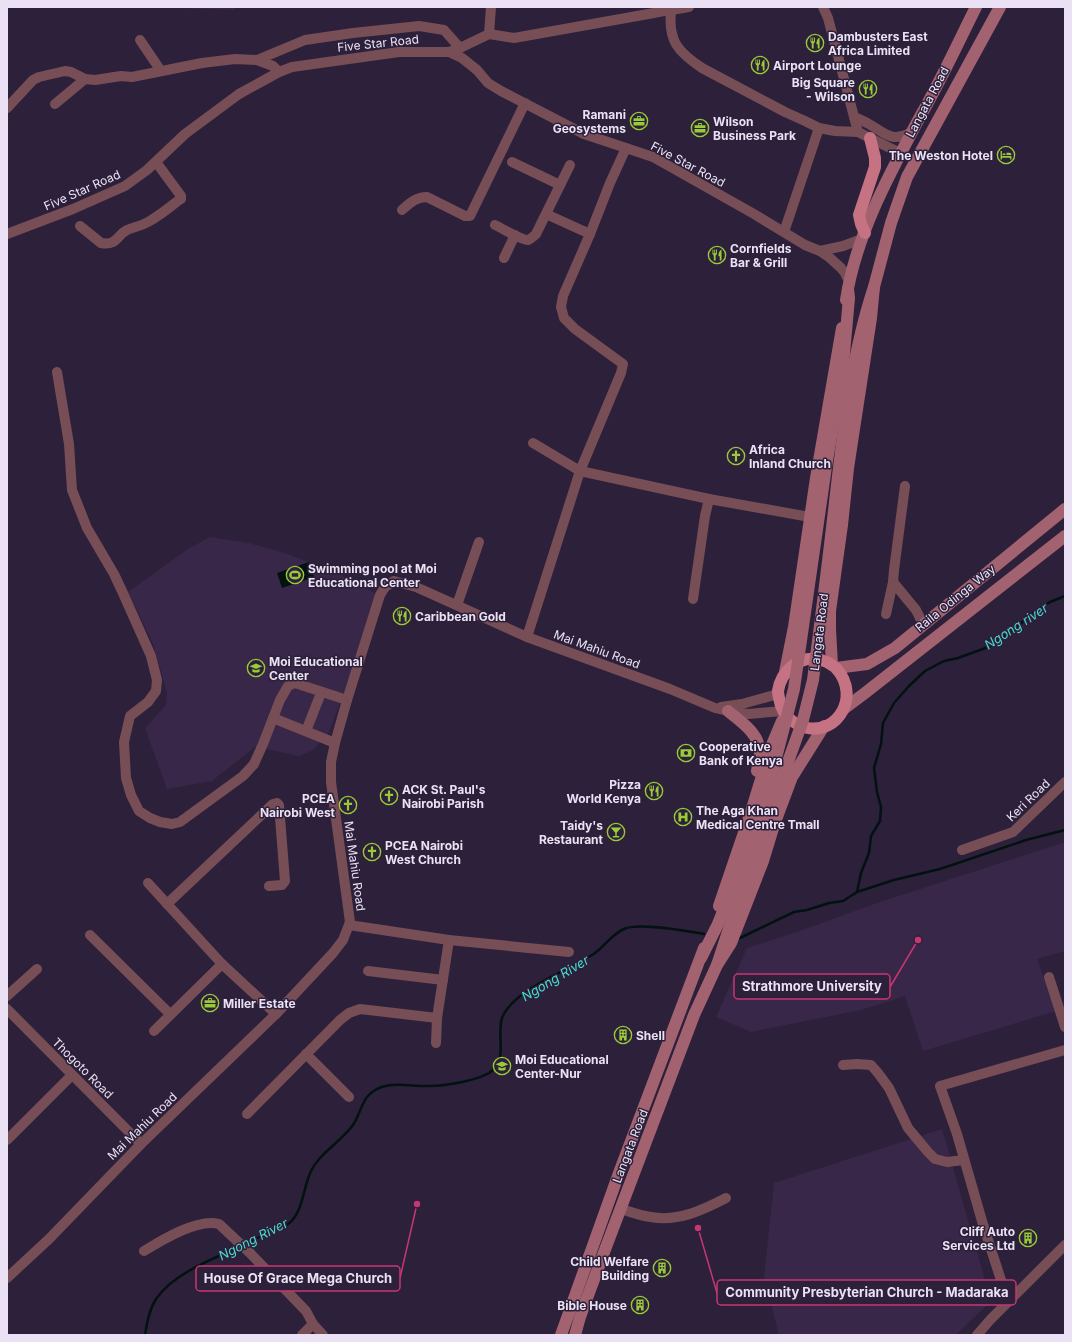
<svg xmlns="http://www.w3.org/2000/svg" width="1072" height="1342" font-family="Inter,sans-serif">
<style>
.built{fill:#382748}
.water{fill:#021210}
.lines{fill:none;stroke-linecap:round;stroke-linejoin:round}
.stream{stroke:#021210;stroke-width:2.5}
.street{stroke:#774e56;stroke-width:10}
.secondary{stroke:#a3626f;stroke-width:12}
.primary{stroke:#c57283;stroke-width:12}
.secondary-bridge{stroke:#a3626f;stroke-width:12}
.labels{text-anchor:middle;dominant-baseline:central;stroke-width:3;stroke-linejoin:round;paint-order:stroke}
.poi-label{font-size:12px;font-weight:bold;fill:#eae2f4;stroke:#2d203b;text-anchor:start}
.street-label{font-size:12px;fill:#eae2f4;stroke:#2d203b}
.water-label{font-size:13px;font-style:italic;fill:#47dbcf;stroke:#2d203b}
.leader{fill:none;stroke:#c83672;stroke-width:1.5}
.callout-dot{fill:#c83672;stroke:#2d203b;stroke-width:1.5}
.callout{fill:#2d203b;stroke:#c83672;stroke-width:1.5}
.callout-label{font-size:13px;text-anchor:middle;font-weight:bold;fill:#eae2f4}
</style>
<rect width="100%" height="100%" fill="#2d203b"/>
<g class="built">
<path d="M180,7h55v3l-55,-2z"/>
<path d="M210,537l39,6 36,10 56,22 39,21 -51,136 -16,18 -14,6 -44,-9 -43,34 -45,8 -22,-61 21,-23 1,-12 -14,-49 -25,-52 60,-43z"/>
<path d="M1065,842v109l-28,8 19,52 -133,40 -18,-55 -44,14 -110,22 -35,-15 31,-69 47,-15 83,-30z"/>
<path d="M942,1129l49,172 -35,34h-177l-15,-58 10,-94z"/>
</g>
<path class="water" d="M309,562l5,15 -32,11 -5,-15z"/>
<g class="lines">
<g class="stream">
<path d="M857,892l4,-19 8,-20 2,-17 9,-15 1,-14 -4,-15 -3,-24 7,-24 2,-21 11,-20 15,-17 16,-15 19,-10 14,-3 33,-12 29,-22 14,-12 16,-10 15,-6"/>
<path d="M737,938h3l54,-26 13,-2 22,-7 14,-2 14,-9 37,-12 46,-11 86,-29 39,-10"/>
<path d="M245,1244c10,-5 19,-9 28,-14 5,-2 11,-3 15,-6 14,-10 15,-33 21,-48 7,-21 31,-33 44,-51 6,-9 8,-20 14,-28 16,-19 41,-10 62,-11 16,0 46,-5 60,-13 20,-13 7,-36 13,-55 11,-29 69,-48 93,-65 10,-7 17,-19 29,-24 15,-7 62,2 80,5"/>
<path d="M145,1335c2,-12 4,-25 11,-36 17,-25 56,-40 83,-52"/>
</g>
<g class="street">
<path d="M823,7l5,11 30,114"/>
<path d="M671,11c-3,30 7,41 31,57l83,44 20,9 14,7 16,3 23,1 42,21"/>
<path d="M489,34l2,-27"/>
<path d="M140,40l21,31"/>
<path d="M449,52l11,-4 29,-14 25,4 140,-25c11,-3 23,-3 35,-6"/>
<path d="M257,60l48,-20 48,-7 66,-7 25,4 16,18"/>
<path d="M55,104l30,-25"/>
<path d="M7,108l26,-28 6,-3 26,-6 6,1 14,7 10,1 26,-4 11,1 70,-14 33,-4 22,1 16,6 6,6"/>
<path d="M854,117c5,2 10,4 15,7 17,10 23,19 43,8"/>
<path d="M512,162l48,23"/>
<path d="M402,210c8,-7 14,-13 25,-13l38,19h5l55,-113"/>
<path d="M546,214l44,20"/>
<path d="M495,225c7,3 25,15 33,15 3,-1 5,-3 8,-6l34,-69"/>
<path d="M80,226l21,17c16,3 16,-8 26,-13 7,-3 14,-4 21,-8 11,-6 21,-14 31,-22l2,-1v-3l-25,-34"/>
<path d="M784,232l35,-104"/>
<path d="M7,234l66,-25 52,-23 22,-16 38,-36 54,-40 40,-22 13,-5 107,-15h50l13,6 15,12 11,13 13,8 83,43 69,23 101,57 51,31 15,6 10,7 11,10 4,5 4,9"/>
<path d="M820,251l23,-5 19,-7"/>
<path d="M504,258l11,-23"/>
<path d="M57,372l12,72 3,46 15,38 27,46 8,17 29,65 6,24 -1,11 -8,11 -18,14 -6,26 2,36 5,17 8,16 11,7 10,4 12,2 8,-2 63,-46 11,-12 9,-20 17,-44 8,-14 7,-3 52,17"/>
<path d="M533,443l47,28 129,28 -4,17 -12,83"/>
<path d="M905,486l-11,84 -1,12 23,28 7,14"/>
<path d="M709,499l101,18"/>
<path d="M457,605l22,-63"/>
<path d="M886,614l7,-32"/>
<path d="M527,637l53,-166 41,-98 2,-9 -48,-35 -11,-11 -3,-11 2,-11 27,-62 20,-51 16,-35"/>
<path d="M721,707l21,-3 36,-10"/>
<path d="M273,718l62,25"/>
<path d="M306,731l15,-38"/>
<path d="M962,850l51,-18 52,-50"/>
<path d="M148,883l74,81 54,50"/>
<path d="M167,904l106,-100 4,-1 2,2 6,76 -3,4 -13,1"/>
<path d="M349,925l100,15 120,12"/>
<path d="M90,935l80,79"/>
<path d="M368,971l75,9"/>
<path d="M1049,977l16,50"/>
<path d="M7,996l30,-27"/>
<path d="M7,1009l134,135"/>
<path d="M154,1031l68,-67"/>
<path d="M436,1043l1,-25 12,-78"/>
<path d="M306,1054l43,43"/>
<path d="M843,1065l14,-1 14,1 7,8 11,15 19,40 20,24 7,7 12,3 17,-2"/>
<path d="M247,1114l93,-94 9,-7 11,-4 77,9"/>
<path d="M7,1140l65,-65"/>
<path d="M621,1209c10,3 20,7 30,8 27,5 52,-7 75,-19"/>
<path d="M144,1251c18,-11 54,-33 75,-27l31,29 56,58 7,13 10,11"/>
<path d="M7,1278l42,-39 92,-95 135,-130 57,-61 10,-13 7,-18 -19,-140v-20l4,-19 12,-43 33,-105 5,-8 9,-6 22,6 111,50 143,52 45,19 13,3 20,3 35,-3"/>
<path d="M1008,1302l-26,-81 -25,-87 -17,-48 125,-36"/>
<path d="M302,1335l11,-11"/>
<path d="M977,1335l13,-15 75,-75"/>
</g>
<g class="secondary">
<path d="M1000,7l-93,170 -16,46 -17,64 -3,31 -23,150 -6,57 -12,86v18l2,36 4,3 31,-4 28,-16 170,-139"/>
<path d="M846,300c10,-66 44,-127 75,-185 20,-35 37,-72 55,-108"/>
<path d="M785,672l9,-45 22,-149 26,-150"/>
<path d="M845,708l20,-15 200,-157"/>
<path d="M728,711c13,11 31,22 32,41 0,6 -2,13 -3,19"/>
<path d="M719,906l31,-91 21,-68 11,-26"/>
<path d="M561,1335l58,-162 85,-225"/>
<path d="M575,1335l5,-18 26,-70 88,-232 23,-50 14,-22 32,-82 11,-36 18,-48 32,-51"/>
</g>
<g class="primary">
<path d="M865,233l-4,-9 -2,-9 16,-48v-9l-5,-20"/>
<path d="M832,665c-3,-2 -7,-4 -11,-5 -21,-6 -40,11 -43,31 0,5 2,10 3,15 3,8 8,14 16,18 35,19 67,-25 39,-56"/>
</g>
<g class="secondary-bridge">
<path d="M701,958l17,-34 31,-79 22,-68 23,-88 32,-222 17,-102 6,-67 -1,-9"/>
<path d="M717,965l21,-64 65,-181 10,-40c8,-62 16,-124 23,-187 8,-68 16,-140 38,-206"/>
</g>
</g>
<defs>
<symbol id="restaurant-ring" viewBox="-11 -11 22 22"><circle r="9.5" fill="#2d203b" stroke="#99cb36" stroke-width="1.5"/><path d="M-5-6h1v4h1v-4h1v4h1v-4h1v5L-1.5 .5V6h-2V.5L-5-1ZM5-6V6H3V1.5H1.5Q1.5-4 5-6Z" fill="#99cb36"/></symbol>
<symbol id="office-ring" viewBox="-11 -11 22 22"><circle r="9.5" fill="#2d203b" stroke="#99cb36" stroke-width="1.5"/><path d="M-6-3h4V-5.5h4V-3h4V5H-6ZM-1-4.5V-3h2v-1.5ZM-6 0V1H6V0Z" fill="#99cb36"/></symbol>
<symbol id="hotel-ring" viewBox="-11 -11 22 22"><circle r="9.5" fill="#2d203b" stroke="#99cb36" stroke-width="1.5"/><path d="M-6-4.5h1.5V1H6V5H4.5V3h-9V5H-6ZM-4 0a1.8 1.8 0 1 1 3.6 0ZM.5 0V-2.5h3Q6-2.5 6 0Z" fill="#99cb36"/></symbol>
<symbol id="church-ring" viewBox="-11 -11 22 22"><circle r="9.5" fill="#2d203b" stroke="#99cb36" stroke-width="1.5"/><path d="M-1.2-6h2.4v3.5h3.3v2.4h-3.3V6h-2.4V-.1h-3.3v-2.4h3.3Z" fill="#99cb36"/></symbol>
<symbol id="stadium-ring" viewBox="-11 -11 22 22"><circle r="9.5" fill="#2d203b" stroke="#99cb36" stroke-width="1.5"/><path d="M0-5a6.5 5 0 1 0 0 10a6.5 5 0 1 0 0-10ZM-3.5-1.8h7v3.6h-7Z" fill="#99cb36"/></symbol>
<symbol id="school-ring" viewBox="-11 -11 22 22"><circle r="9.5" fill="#2d203b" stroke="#99cb36" stroke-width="1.5"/><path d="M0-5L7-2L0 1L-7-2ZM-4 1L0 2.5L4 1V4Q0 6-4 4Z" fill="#99cb36"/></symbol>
<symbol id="bank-ring" viewBox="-11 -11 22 22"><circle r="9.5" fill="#2d203b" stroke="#99cb36" stroke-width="1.5"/><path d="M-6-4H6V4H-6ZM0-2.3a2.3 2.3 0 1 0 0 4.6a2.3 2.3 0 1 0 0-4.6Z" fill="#99cb36"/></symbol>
<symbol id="hospital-ring" viewBox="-11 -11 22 22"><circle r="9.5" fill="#2d203b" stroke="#99cb36" stroke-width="1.5"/><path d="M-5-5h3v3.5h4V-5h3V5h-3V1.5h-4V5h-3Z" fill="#99cb36"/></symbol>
<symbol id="bar-ring" viewBox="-11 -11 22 22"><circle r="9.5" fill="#2d203b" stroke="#99cb36" stroke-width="1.5"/><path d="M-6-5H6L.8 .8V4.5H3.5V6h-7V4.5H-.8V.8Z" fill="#99cb36"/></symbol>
<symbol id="building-ring" viewBox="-11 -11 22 22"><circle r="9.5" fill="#2d203b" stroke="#99cb36" stroke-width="1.5"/><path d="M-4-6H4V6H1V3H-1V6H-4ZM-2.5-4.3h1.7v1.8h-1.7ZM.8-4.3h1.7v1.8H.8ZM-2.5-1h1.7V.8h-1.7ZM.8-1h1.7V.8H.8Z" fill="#99cb36"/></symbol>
</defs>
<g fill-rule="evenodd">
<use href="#restaurant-ring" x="805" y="33" width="20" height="20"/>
<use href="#restaurant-ring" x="750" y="55" width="20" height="20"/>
<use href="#restaurant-ring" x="858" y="79" width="20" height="20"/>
<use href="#office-ring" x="629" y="111" width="20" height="20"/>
<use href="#office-ring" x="690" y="118" width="20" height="20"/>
<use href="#hotel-ring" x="996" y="145" width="20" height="20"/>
<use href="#restaurant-ring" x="707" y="245" width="20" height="20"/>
<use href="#church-ring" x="726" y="446" width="20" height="20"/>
<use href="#stadium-ring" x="285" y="565" width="20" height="20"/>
<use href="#restaurant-ring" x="392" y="606" width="20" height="20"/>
<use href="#school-ring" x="246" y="658" width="20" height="20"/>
<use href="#bank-ring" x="676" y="743" width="20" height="20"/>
<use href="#restaurant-ring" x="644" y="781" width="20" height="20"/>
<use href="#church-ring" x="379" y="786" width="20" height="20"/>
<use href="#church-ring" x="338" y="795" width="20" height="20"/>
<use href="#hospital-ring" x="673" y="807" width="20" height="20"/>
<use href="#bar-ring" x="606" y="822" width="20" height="20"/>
<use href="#church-ring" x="362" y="842" width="20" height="20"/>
<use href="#office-ring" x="200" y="993" width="20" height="20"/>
<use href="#building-ring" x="613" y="1025" width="20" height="20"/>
<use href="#school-ring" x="492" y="1056" width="20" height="20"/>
<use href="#building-ring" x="1018" y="1228" width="20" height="20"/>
<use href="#building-ring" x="652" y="1258" width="20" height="20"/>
<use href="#building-ring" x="630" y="1295" width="20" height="20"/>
</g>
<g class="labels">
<g class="poi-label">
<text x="828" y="36">Dambusters East<tspan x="828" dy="14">Africa Limited</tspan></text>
<text x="773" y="65">Airport Lounge</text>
<text x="855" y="82" text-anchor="end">Big Square<tspan x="855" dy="14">- Wilson</tspan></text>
<text x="626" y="114" text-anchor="end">Ramani<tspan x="626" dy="14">Geosystems</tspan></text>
<text x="713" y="121">Wilson<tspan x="713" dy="14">Business Park</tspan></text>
<text x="993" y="155" text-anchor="end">The Weston Hotel</text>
<text x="730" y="248">Cornfields<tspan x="730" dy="14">Bar &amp; Grill</tspan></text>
<text x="749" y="449">Africa<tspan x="749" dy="14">Inland Church</tspan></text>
<text x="308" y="568">Swimming pool at Moi<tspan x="308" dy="14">Educational Center</tspan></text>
<text x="415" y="616">Caribbean Gold</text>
<text x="269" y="661">Moi Educational<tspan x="269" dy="14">Center</tspan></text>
<text x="699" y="746">Cooperative<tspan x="699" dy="14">Bank of Kenya</tspan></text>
<text x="641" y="784" text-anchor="end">Pizza<tspan x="641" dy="14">World Kenya</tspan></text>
<text x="402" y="789">ACK St. Paul's<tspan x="402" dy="14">Nairobi Parish</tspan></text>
<text x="335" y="798" text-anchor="end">PCEA<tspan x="335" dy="14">Nairobi West</tspan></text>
<text x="696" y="810">The Aga Khan<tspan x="696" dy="14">Medical Centre Tmall</tspan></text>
<text x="603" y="825" text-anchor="end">Taidy's<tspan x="603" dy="14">Restaurant</tspan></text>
<text x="385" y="845">PCEA Nairobi<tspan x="385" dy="14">West Church</tspan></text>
<text x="223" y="1003">Miller Estate</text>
<text x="636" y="1035">Shell</text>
<text x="515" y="1059">Moi Educational<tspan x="515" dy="14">Center-Nur</tspan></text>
<text x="1015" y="1231" text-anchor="end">Cliff Auto<tspan x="1015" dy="14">Services Ltd</tspan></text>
<text x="649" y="1261" text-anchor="end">Child Welfare<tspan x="649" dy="14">Building</tspan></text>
<text x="627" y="1305" text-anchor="end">Bible House</text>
</g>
<g class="street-label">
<text transform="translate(378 43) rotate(-6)">Five Star Road</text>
<text transform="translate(927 102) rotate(-62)">Langata Road</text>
<text transform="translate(688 164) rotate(28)">Five Star Road</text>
<text transform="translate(82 190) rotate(-24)">Five Star Road</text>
<text transform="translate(955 598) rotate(-39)">Raila Odinga Way</text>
<text transform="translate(819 632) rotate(-83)">Langata Road</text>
<text transform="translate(597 649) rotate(20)">Mai Mahiu Road</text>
<text transform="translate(1028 800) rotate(-44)">Keri Road</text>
<text transform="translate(355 866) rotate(82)">Mai Mahiu Road</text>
<text transform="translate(83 1068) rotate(45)">Thogoto Road</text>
<text transform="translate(142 1126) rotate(-44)">Mai Mahiu Road</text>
<text transform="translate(630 1146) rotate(-69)">Langata Road</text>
</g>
<g class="water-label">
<text transform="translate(1016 626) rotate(-33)">Ngong river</text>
<text transform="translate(555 978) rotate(-31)">Ngong River</text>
<text transform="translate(253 1239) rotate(-27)">Ngong River</text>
</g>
</g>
<path class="leader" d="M918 940L890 987M417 1204L400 1278M698 1228L717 1293"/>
<g class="callout-dot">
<circle cx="918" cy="940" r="4"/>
<circle cx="417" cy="1204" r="4"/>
<circle cx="698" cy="1228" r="4"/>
</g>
<g class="callout">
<rect x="734" y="974" width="156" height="25" rx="4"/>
<rect x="196" y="1266" width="204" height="25" rx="4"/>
<rect x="717" y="1280" width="299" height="25" rx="4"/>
</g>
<g class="callout-label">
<text x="812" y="991">Strathmore University</text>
<text x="298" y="1283">House Of Grace Mega Church</text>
<text x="867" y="1297">Community Presbyterian Church - Madaraka</text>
</g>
<rect width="1072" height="1342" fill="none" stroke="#eae2f4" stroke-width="16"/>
</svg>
